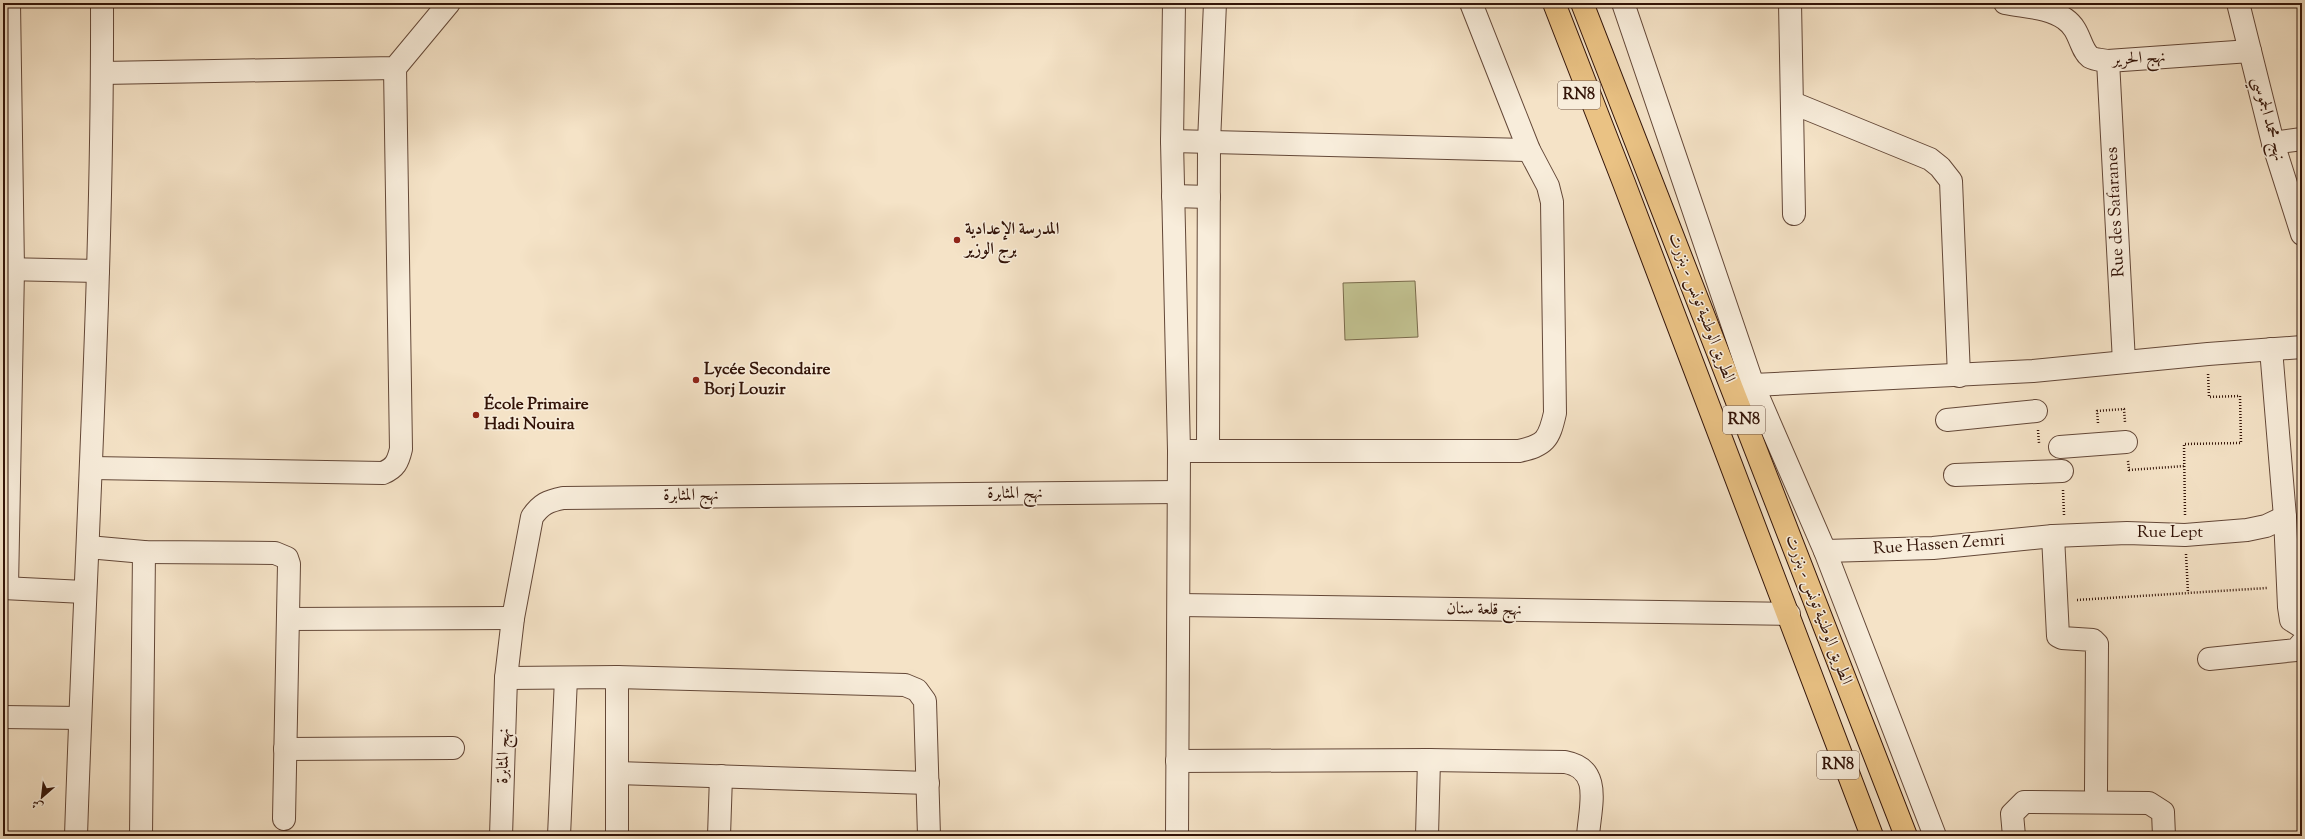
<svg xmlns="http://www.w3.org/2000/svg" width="2305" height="839" font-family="'Sorts Mill Goudy',Amiri,serif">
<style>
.green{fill:#c2c291;stroke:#7a6b4c}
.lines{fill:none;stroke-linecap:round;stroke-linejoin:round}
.minor-casing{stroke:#644838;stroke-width:24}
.highway-casing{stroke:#331408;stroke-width:24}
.path{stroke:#331408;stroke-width:2.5;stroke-dasharray:1 2;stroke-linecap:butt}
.minor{stroke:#f8eddb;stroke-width:22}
.highway{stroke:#eac284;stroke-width:22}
.poi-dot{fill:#8f2418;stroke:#f8eddb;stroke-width:1.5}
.labels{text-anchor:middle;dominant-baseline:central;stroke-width:3;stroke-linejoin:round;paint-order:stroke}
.shield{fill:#f8eddb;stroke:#6e5547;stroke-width:1}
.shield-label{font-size:16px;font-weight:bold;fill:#331408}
.street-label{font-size:17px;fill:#331408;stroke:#f8eddb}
.poi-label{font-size:17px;font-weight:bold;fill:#331408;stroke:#f8eddb;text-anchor:start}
</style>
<rect width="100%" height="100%" fill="#f5e3c7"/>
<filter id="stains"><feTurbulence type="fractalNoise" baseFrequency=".005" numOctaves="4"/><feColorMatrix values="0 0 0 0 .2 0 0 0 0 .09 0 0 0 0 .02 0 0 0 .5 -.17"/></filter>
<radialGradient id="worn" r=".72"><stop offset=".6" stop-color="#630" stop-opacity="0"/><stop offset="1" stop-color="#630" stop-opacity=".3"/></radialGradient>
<path class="green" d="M1415,281l3,56 -73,3 -2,-57z"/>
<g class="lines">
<defs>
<g id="minor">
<path d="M1174,3l-2,138 7,310 -2,385"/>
<path d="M1623,3l130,382 72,166 110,285"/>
<path d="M1790,3l4,211"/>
<path d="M2005,3c19,4 44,4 60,16 16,11 14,29 25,38 5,3 13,3 18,4l142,-10"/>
<path d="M2238,3l35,140 29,91"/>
<path d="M2108,61l16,301"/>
<path d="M102,73l293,-5 54,-65"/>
<path d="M1793,103l137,56 10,8 11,14 8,195"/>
<path d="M1172,141l357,9"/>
<path d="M2273,143l29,-4"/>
<path d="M1173,196l36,1"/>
<path d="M3,269l95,2"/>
<path d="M2271,349l14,168 4,90 2,13 11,7"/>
<path d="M1753,385l280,-14 175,-17 94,-7"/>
<path d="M1947,420l89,-9"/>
<path d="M2060,447l66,-5"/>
<path d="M1179,451h340c26,-6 30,-11 36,-38l-3,-211 -4,-16 -19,-36 -58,-147"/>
<path d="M1208,451l1,-309 6,-139"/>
<path d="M92,468l291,5c12,-5 15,-11 18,-24l-6,-381"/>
<path d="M1955,475l107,-4"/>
<path d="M2053,536l5,100 4,2 31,2 4,4 -1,146"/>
<path d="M88,547l56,5 131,1 12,5 2,6 -5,255"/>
<path d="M1825,551l108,-3 120,-12 74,-3 58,2 62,-5 19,-4 19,-9"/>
<path d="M3,588l81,4"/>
<path d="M7,588l6,-319 -4,-266"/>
<path d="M1179,605l610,9"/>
<path d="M288,619l225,-1"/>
<path d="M2209,659l87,-9 6,-7"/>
<path d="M506,678l111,-1 288,8 12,5 8,11 4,135"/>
<path d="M3,717l77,1"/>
<path d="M285,749l168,-1"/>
<path d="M1177,761l252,-1 136,2c38,7 25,44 23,74"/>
<path d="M617,773l311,10"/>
<path d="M76,836c9,-278 27,-555 26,-833"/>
<path d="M141,836l3,-284"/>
<path d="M501,836l5,-158 7,-60 19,-101c9,-13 16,-16 31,-19l615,-6"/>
<path d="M559,836l7,-158"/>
<path d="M617,836v-159"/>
<path d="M719,836l2,-60"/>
<path d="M1427,836l2,-76"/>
<path d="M2014,836l-2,-22 12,-12 125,1 14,9 1,24"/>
</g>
<g id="highway">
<path d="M1554,3l70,180 248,653"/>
<path d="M1582,3l324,833"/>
</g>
</defs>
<use href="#minor" class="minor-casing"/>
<use href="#highway" class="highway-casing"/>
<g class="path">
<path d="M2098,423l-1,-12 27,-2 1,13"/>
<path d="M2038,430l1,13"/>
<path d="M2128,461l1,9 56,-4"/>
<path d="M2063,490l1,25"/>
<path d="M2185,515l-1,-71 57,-1 -1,-47 -31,1 -1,-24"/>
<path d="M2186,554l2,39"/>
<path d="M2077,600l190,-12"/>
</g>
<use href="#minor" class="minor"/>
<use href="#highway" class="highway"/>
</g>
<g class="poi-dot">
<circle cx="957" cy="240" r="4"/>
<circle cx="696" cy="380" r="4"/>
<circle cx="476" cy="415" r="4"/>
</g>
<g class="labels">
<g class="shield">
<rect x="1558" y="81" width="42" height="28" rx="3"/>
<rect x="1723" y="406" width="42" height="28" rx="3"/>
<rect x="1817" y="751" width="42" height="28" rx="3"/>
</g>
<g class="shield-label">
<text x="1579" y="95">RN8</text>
<text x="1744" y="420">RN8</text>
<text x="1838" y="765">RN8</text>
</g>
<g class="street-label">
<text transform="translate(2139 59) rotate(-3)">نهج الحرير</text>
<text transform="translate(2268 119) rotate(75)">نهج محمد الجموسي</text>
<text transform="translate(2116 212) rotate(-93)">Rue des Safaranes</text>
<text transform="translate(1701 308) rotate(69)">الطريق الوطنية تونس - بنزرت</text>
<text x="1015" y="494">نهج المثابرة</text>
<text x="691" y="496">نهج المثابرة</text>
<text x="2170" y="533">Rue Lept</text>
<text transform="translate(1939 545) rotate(-4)">Rue Hassen Zemri</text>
<text transform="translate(1484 610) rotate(1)">نهج قلعة سنان</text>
<text transform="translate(1818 610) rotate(69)">الطريق الوطنية تونس - بنزرت</text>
<text transform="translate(504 756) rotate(-88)">نهج المثابرة</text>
</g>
<g class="poi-label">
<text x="965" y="230">المدرسة الإعدادية<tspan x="965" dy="20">برج الوزير</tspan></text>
<text x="704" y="370">Lycée Secondaire<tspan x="704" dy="20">Borj Louzir</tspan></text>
<text x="484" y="405">École Primaire<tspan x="484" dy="20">Hadi Nouira</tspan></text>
</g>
</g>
<rect width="2305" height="839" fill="none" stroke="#f5e3c7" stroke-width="16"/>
<rect x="4" y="4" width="2297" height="831" fill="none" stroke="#331408" stroke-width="2"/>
<rect x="8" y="8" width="2289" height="823" fill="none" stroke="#331408"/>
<g transform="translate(42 797) rotate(208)" stroke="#f8eddb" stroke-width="3" paint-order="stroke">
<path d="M0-3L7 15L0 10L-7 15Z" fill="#331408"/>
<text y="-6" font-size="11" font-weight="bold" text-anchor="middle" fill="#331408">ش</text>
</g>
<rect width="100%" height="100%" filter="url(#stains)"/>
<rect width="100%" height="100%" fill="url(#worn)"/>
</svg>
